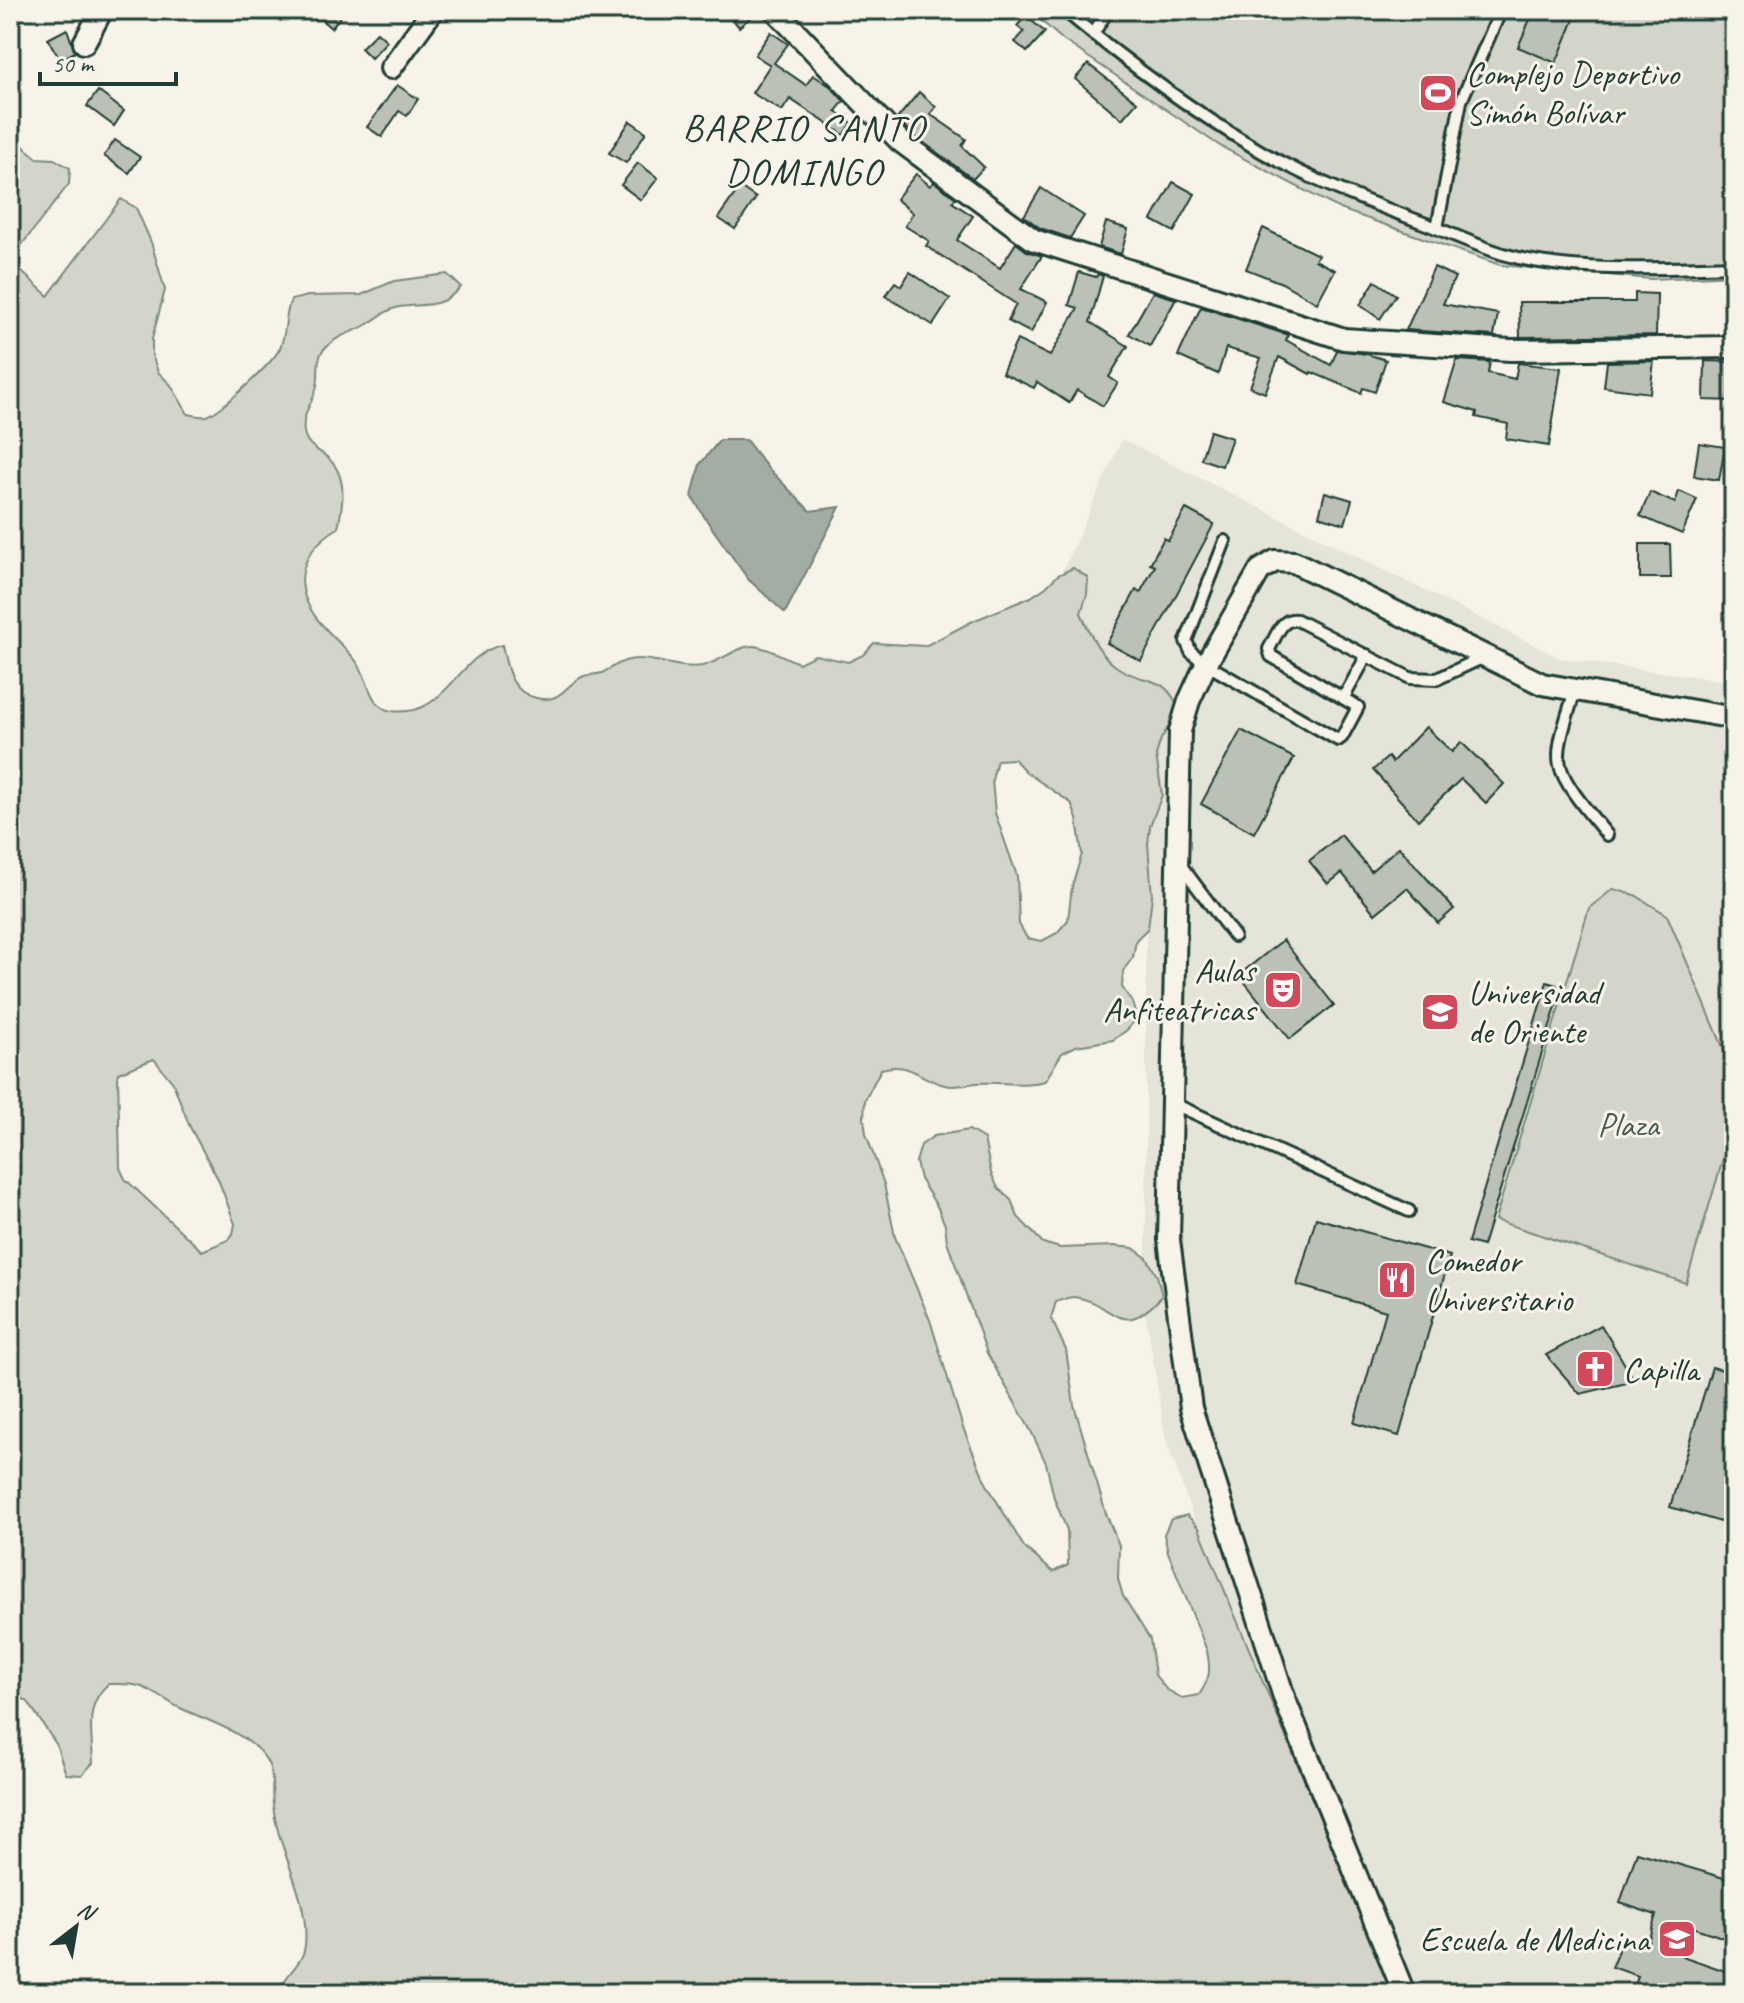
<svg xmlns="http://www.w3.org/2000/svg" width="1744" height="2003" font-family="Caveat,sans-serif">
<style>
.built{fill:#e5e4d9}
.green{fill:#d3d5ca;stroke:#79897f;stroke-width:2;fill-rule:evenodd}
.water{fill:#a4ada3;stroke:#6f8077;stroke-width:2}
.building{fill:#bbc1b6;stroke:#1f3d34;stroke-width:2}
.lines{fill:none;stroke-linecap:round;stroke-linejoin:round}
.service-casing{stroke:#1f3d34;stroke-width:16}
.minor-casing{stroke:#1f3d34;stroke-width:26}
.service{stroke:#f7f3e8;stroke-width:10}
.minor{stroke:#f7f3e8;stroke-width:20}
.labels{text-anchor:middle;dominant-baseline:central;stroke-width:6;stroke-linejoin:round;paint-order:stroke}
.poi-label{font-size:34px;fill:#1f3d34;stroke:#f7f3e8;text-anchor:start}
.park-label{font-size:34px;fill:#435b52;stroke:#f7f3e8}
.quarter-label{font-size:38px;letter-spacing:2px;fill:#1f3d34;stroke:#f7f3e8}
</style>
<rect width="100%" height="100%" fill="#f7f3e8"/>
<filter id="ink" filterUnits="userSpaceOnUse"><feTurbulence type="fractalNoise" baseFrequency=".0125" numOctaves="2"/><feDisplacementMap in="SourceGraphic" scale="16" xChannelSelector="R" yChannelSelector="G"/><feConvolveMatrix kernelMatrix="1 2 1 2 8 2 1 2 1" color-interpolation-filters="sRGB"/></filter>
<g filter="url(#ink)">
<path class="built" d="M1122,439l438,219 174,24v1311h-365l-111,-292 -92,-261 -20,-124v-607l-115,-68z"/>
<g class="green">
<path d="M1029,10h705v265l-83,4 -151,-14 -160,-56 -120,-63 -157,-106z"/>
<path d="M10,126l15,22 12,10 17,1 16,9 -1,16 -59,76z"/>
<path d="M121,199l15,9 15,34 14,48 -13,49v16l6,17 13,13 17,29c6,1 14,3 19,2 14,-5 67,-54 73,-68 7,-16 4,-32 11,-48l17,-4 53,-1 33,-14 53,-7 14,13c-22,23 -35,16 -62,20 -14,3 -21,11 -33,18 -14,8 -31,11 -42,24 -9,11 -4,24 -7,36 -3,17 -16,28 -13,47 3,15 14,17 24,26 20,18 15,46 10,70 -42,26 -48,63 -13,100 11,13 24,22 33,36 11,15 11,44 34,47 56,7 64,-56 110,-66 5,23 8,47 34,53 26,6 29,-14 48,-22 6,-2 12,-1 18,-3 10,-5 16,-11 27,-13 22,-5 48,10 73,6 16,-3 38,-21 51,-20 16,1 31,12 46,17l16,-8 33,7 15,-7 11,-12 51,3 48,-25 58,-24 15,-10 12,-12 15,-7 15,10 -1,16 -6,19c9,21 19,44 39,56 26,16 44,4 59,40l-18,30 -5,16 6,40 -12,31 -2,18 4,52 -4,32 -12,12 -3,17 -10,14 -1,16 10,15 5,16 -10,12 -14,10 -37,6 -14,7 -17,28c-23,6 -45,0 -69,2 -11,1 -19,5 -31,2 -26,-6 -34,-24 -64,-16l-16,31 -1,18 2,16 18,50 11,53 35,83 33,108 23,55 38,64 29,25 15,-7 -1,-35 -13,-32 -8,-35 -15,-32 -44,-78 -40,-112 -2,-16 -7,-17 -18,-29 -4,-17 5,-17 13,-9 35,-6 15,9 7,34 7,15 13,12 7,17 25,26 17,5 54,-2 19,2 14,10 10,18 5,20c-43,48 -48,5 -88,1 -6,0 -12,3 -18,5l-5,16 15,32 8,55 32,109 13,31 -1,34 5,17 27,43 5,36 11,14 16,9 17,-3c11,-16 12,-25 8,-44l-39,-99 -4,-18 7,-15 16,-4 12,13c63,156 131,309 194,465h-1114c4,-18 24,-28 26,-47 5,-49 -27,-93 -32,-141 -2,-17 2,-32 -8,-47 -19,-27 -61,-38 -89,-52 -12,-7 -24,-16 -37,-20 -10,-3 -21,-2 -31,-2 -24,21 -16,49 -15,79l-11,12 -16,-1 -10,-30 -28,-42 -18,-12v-1429l38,35zM1014,759l12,13 45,31 6,16 5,35 -10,32 -4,34 -11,13 -15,8 -15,-3 -8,-14 -2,-48 -22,-63 -3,-33 5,-20zM154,1059l19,24 17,44 28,52 17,45 -2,10 -5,6 -26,11 -77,-72 -5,-11 -2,-95z"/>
<path d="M1613,889l22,6 32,20 67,158v49l-48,161 -191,-63 94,-312z"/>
</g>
<path class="water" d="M720,440h26l21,27 43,44 30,-4 -55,106 -37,-34 -43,-61 -13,-22 8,-32z"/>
<g class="building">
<path d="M310,10h36l-15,18z"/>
<path d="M725,10h34l-20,17z"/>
<path d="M1534,10h44l-22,53 -38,-16z"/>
<path d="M1026,16l19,16 -18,20 -12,-10 9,-10 -7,-6z"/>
<path d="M67,29l8,23 -15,8 -12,-21z"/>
<path d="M377,32l10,9 -16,17 -10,-10z"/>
<path d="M771,32l17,12 -14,19 32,22 7,-10 17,11 14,15 -8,10 16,12 -8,12 -54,-36 -8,12 -30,-18 18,-28 -15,-10z"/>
<path d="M1088,64l49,38 -15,17 -47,-40z"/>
<path d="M397,85l21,14 -11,17 -8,-5 -17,26 -15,-10z"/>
<path d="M98,91l26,20 -10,15 -27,-20z"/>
<path d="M919,92l17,15 -6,7 36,25 -4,7 22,21 -11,12 -57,-42 -19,-18z"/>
<path d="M630,121l16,11 -20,31 -17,-10z"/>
<path d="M115,140l25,17 -11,16 -25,-17z"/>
<path d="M638,163l20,15 -17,22 -20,-15z"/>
<path d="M916,174l14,12 4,-4 22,16 -4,4 21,14 -16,24 43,28 16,-25 11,8 15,5 -21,33 26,13 -16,31 -23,-12 8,-17 -90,-58 3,-5 -24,-15 8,-13 -17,-14z"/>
<path d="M1173,182l22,12 -21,38 -22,-12z"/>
<path d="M740,187l16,11 -21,31 -17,-11z"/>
<path d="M1041,188l43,28 -14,22 -30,-10 -16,-12z"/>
<path d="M1106,222l22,7 -7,25 -22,-7z"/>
<path d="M1263,228l55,27 -3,5 20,10 -18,33 -35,-20 -36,-14z"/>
<path d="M1434,267l21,10 -12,27 55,10 -4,22 -88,-6z"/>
<path d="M910,272l40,27 -17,26 -48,-29 10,-14 6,4z"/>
<path d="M1079,272l17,5 2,-3 5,2 -13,46 38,24 -19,31 9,6 -15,23 -26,-16 -8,13 -32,-21 -3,6 -32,-15 15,-33 33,16 28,-48 -9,-3z"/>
<path d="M1375,281l21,14 -16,24 -20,-14z"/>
<path d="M1153,292l23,7 -26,47 -21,-12z"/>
<path d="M1635,293l22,1 -1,41 -136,2 -1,-35h116z"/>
<path d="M1201,307l87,28 -2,5 45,25 6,-15 30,4 19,6 -11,32 -12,-4 -2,5 -50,-21 -1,2 -31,-17 -14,36 -15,-6 11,-29 -35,-10 -8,26 -40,-18z"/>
<path d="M1457,360l33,2 -2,11 27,6 3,-16 43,5 -12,78 -43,-7 2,-15 -32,-7 1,-5 -33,-10z"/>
<path d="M1654,361l-4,32 -46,-6 3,-25z"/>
<path d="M1705,361l29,1v39l-30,-1z"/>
<path d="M1210,431l22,7 -10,28 -21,-7z"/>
<path d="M1699,443l26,4 -6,33 -25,-4z"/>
<path d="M1679,491l18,8 -15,35 -42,-18 10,-24 25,11z"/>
<path d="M1325,492l27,8 -7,24 -26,-8z"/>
<path d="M1186,509l28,15 -73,137 -34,-18 29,-53 4,3 15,-27 -5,-2 14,-26 4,3z"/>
<path d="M1640,544h30l1,34h-31z"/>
<path d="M1426,727l26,25 9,-10 43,42 -18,19 -25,-24 -43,41 -45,-50 15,-13 4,5z"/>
<path d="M1241,730l53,28 -40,75 -53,-29z"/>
<path d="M1341,835l30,36 28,-24 55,62 -16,14 -31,-35 -32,26 -33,-41 -14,11 -19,-23z"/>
<path d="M1283,940l51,65 -44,34 -51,-64z"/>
<path d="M1547,982l15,5 -79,259 -15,-4z"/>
<path d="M1316,1218l134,38 -51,180 -45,-13 32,-112 -89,-26z"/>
<path d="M1601,1325l34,56 -55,13 -34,-39z"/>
<path d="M1712,1367l22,6v153l-64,-19z"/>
<path d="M1637,1852l97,29v60l-42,-14 -10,29 52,18v19h-44l-15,-5 -2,5h-40l5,-17 -26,-9 11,-31 24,9 9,-30 -36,-12z"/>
</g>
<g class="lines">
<defs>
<g id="service">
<path d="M1064,10c62,52 128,101 198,142 53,30 111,52 167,73 25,10 49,21 74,29 69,20 160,14 231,12"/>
<path d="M1093,34l15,-24"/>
<path d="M1437,228l24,-127 40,-91"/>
<path d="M1225,541l-39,100 5,11 15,12 132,76 4,-3 16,-30 -87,-51 -2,-7c7,-12 12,-32 28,-29l113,58 27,1 47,-22"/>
<path d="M1575,690c-5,19 -20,56 -15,75 4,21 33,52 47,70"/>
<path d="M1344,697l23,-42"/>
<path d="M1179,863l55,73"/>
<path d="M1172,1103l237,108"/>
<path d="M1734,1673l-2,11 2,13"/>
<path d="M1510,1989l1,4"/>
</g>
<g id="minor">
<path d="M775,10l125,131 134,99 310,99 166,11 224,-3"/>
<path d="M84,43l18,-33"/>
<path d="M391,68l42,-58"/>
<path d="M1404,1993l-119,-293 -94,-292 -22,-168 11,-509 9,-30 17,-37 54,-94 15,-9 19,1 248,122 192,34"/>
</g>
</defs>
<use href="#service" class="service-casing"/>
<use href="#minor" class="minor-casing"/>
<use href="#service" class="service"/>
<use href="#minor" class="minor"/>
</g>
</g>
<defs>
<symbol id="stadium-square" viewBox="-11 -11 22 22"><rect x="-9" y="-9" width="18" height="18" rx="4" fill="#d1495b" stroke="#f7f3e8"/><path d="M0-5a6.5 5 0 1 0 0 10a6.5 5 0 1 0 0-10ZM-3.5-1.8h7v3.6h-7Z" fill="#fff"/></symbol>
<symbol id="theatre-square" viewBox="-11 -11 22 22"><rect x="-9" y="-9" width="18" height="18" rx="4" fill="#d1495b" stroke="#f7f3e8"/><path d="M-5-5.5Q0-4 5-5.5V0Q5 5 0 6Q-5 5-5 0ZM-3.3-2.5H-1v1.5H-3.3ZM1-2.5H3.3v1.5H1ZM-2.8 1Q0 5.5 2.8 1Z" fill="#fff"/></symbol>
<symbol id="university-square" viewBox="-11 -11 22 22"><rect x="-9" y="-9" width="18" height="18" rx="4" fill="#d1495b" stroke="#f7f3e8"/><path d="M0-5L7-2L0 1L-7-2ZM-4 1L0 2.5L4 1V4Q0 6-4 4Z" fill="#fff"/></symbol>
<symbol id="restaurant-square" viewBox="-11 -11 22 22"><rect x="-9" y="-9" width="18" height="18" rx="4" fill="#d1495b" stroke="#f7f3e8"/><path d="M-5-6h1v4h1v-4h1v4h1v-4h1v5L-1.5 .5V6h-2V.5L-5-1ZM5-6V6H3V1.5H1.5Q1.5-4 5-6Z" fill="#fff"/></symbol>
<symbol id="church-square" viewBox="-11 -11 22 22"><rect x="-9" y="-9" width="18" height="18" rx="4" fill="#d1495b" stroke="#f7f3e8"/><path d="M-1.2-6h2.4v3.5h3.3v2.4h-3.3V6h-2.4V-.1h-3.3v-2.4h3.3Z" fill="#fff"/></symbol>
</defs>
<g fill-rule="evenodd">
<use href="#stadium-square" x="1416" y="71" width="44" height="44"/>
<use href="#theatre-square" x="1261" y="968" width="44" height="44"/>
<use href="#university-square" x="1418" y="990" width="44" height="44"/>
<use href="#restaurant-square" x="1375" y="1258" width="44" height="44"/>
<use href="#church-square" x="1573" y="1347" width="44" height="44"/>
<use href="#university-square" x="1655" y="1917" width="44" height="44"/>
</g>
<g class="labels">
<g class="poi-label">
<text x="1466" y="73">Complejo Deportivo<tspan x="1466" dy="39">Simón Bolívar</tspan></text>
<text x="1255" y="970" text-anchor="end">Aulas<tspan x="1255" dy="39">Anfiteatricas</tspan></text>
<text x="1468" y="992">Universidad<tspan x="1468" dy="39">de Oriente</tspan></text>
<text x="1425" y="1260">Comedor<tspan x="1425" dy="39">Universitario</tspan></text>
<text x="1623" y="1369">Capilla</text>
<text x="1649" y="1939" text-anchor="end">Escuela de Medicina</text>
</g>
<g class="park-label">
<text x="1628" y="1124">Plaza</text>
</g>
<g class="quarter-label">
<text x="804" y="127">BARRIO SANTO<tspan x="804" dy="44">DOMINGO</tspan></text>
</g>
</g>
<rect width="1744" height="2003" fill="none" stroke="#f7f3e8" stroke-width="40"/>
<rect x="20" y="20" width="1704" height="1963" fill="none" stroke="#1f3d34" stroke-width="3" filter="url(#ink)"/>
<g transform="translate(76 1927) rotate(31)" stroke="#f7f3e8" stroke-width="6" paint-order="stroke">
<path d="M0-6L14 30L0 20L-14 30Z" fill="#1f3d34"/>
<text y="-12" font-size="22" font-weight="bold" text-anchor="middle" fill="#1f3d34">N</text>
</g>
<path d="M40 72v12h136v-12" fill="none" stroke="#1f3d34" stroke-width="4"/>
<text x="52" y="72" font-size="24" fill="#1f3d34" stroke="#f7f3e8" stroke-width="6" paint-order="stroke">50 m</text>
</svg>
